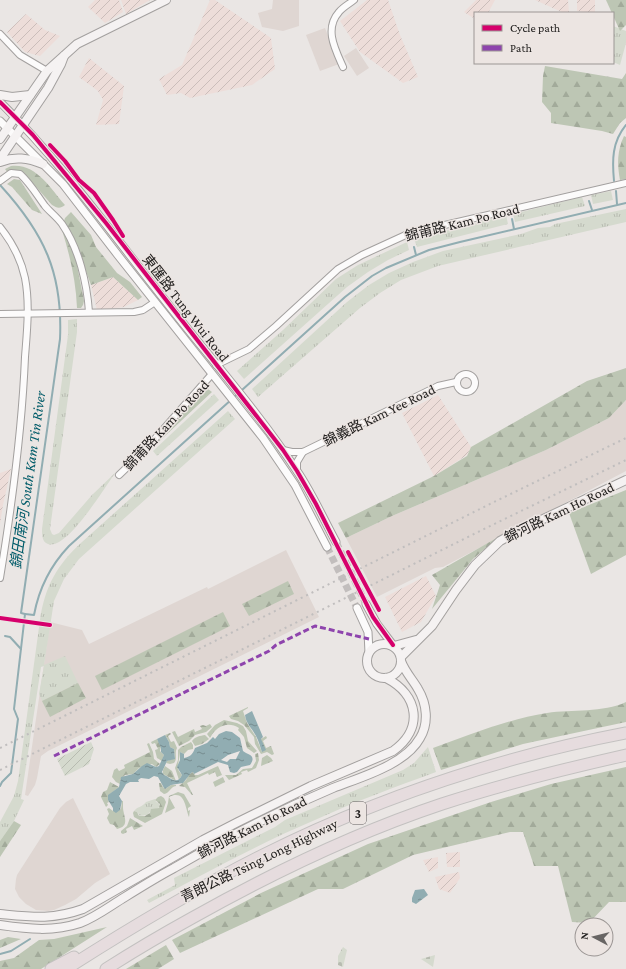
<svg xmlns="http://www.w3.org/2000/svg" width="626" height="969" font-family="'Crimson Pro','Noto Sans TC',serif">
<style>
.built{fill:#dfd6d2}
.industrial{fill:url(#industrial-furrows)}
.grass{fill:url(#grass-tufts)}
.forest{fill:url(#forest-firs)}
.cemetery{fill:url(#cemetery-stones)}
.garden{fill:url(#garden-furrows)}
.water{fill:url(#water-ripples);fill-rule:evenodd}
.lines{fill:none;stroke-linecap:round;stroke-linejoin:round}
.stream{stroke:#91adb2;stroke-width:2}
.tertiary-tunnel{stroke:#c2bebd;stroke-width:7;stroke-dasharray:7 3.5;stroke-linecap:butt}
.minor-casing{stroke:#a3a09f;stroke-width:8}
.tertiary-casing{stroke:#a3a09f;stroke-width:9}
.secondary-casing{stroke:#a3a09f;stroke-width:10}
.motorway-casing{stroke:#c3c1c0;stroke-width:13}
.minor{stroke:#fcfbfb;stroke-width:6}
.tertiary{stroke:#fcfbfb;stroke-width:7}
.secondary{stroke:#f5f2f2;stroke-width:8}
.motorway{stroke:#e6dcde;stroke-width:11}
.rail{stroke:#c0bebe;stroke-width:2;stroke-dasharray:2 4;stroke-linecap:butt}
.quiet{stroke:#8e44ad;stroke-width:3;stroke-dasharray:6 3;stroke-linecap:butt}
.cycleway-casing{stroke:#ece5e2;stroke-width:6}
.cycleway{stroke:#d6006c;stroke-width:4}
.labels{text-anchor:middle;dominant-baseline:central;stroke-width:3;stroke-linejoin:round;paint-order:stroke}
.shield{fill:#ece5e2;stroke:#5f5b5a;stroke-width:1}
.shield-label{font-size:13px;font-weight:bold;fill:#22201f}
.street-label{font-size:14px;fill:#22201f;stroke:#ece5e2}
.water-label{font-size:15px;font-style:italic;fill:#005c6a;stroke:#ece5e2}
</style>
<defs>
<pattern id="industrial-furrows" width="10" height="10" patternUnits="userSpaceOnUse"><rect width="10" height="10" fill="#edddd9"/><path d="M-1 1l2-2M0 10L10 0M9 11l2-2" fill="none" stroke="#cbbdba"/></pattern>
<pattern id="grass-tufts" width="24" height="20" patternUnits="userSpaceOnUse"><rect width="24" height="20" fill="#d5dace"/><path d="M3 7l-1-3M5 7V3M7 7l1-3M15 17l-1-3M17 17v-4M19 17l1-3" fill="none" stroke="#b7bbb0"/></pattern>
<pattern id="forest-firs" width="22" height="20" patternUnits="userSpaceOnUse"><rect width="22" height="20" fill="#bdc6b4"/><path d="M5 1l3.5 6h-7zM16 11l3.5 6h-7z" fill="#a2aa9a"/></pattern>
<pattern id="cemetery-stones" width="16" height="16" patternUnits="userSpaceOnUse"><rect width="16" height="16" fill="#d5dace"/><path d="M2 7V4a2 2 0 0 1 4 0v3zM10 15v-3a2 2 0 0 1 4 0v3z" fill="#b7bbb0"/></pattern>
<pattern id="garden-furrows" width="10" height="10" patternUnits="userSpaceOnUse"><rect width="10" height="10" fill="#d5dace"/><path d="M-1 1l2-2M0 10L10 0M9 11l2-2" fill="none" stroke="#b7bbb0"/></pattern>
<pattern id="water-ripples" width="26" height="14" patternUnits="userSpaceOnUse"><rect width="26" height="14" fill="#91adb2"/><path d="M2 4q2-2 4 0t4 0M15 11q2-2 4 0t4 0" fill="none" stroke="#768c90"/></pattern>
</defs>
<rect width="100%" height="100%" fill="#eae6e4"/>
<g class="built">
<path d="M273,0h26v26l-16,5 -21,-4 -4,-14 14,-4z"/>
<path d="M325,28l14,36 -19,7 -14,-36z"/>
<path d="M356,48l13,20 -12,8 -13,-20z"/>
<path d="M626,400v71l-183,96 -8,1 -58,29 -31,-59 46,-22 154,-66 63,-32z"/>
<path d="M286,550l33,67 -271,134 -7,5 -4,22 -2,7 -7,11 -3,-1 25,-173 32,8 7,14 118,-57 1,2z"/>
<path d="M73,798l37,76 -15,9 -19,16 -11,6 -11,5 -6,1 -12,-1 -10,-6 -7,-7 -4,-8 1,-10 1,-4 43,-67 6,-6z"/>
</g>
<g class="industrial">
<path d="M95,0h24l4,12 -18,11 -17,-16z"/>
<path d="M121,0h29l-24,14z"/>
<path d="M210,0h5l56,38 4,31 -23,16 -62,13 -9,-5 -14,2 -8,-16 23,-14z"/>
<path d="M367,0h21l12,35 18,42 -15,6 -43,-31 -20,-31z"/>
<path d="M476,0h19l-7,13h-13v6l-11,-7z"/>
<path d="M535,0h33l1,13h-5z"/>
<path d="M577,0h18v13l-18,-2z"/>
<path d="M26,14l19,16 15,6 -20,20 -15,-4 -18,-20z"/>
<path d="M89,58l35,28 -5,38 -23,1 7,-25 -5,-9 -19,-14z"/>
<path d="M113,277l25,23 -14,7 -27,3 -6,-25z"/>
<path d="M438,395l33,52 -4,8 -33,21 -32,-63z"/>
<path d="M11,469l-8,36 -3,19v-51z"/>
<path d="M426,576l10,20 -15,26 -19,10 -17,-35z"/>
<path d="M460,852v15h-13l-1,-14z"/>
<path d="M438,857v11l-9,4 -6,-12z"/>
<path d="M459,872l1,6 -10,15 -11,-4 -4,-12z"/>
</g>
<g class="grass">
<path d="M613,26l13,5v12l-6,22 -7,-3z"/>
<path d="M611,191l2,9 -20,4 -2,-9z"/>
<path d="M582,197l3,9 -70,16 -2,-8z"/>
<path d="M626,209v13l-188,44 -37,14 -21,13 -20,15 -102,89 -6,-8 95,-87 22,-17 20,-12 24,-11 30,-11 78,-17 17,-6 12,-1 5,-3z"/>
<path d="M506,215l2,9 -91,23 -3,-8z"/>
<path d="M407,242l2,8 -21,10 -20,12 -21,15 -103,92 -7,-8 46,-41 53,-51 22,-14z"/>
<path d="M77,319v13l-27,197 2,5 2,1 5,-2 33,-38 24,-23c-10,13 -49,79 -68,72 -6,-2 -6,-9 -6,-15l26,-194v-15z"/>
<path d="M214,394l5,6 -62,56 -4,-5z"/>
<path d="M228,411l7,8 -156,140 -15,20 -10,22 -10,64 21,-9 13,27 -36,18 -3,-7 5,-28 -3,1 -20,132 3,1 -10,21 -14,20v-19l14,-26 4,-15 22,-161c5,-34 17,-55 42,-78z"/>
<path d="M428,747l8,25c-41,15 -82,30 -121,48 -57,24 -111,54 -166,83l-2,-3 28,-15 -1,-7 101,-51 10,-7 118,-50 11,-7z"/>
<path d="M155,799l1,3 3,1 1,4 -10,5 -3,3 -7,1 -3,-4 -3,-1c4,-5 7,-3 12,-9z"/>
</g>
<g class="forest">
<path d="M606,0h20v25l-6,6z"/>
<path d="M545,66l77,13 4,-6v45l-6,5 -7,11 -11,-3 -51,-8v-10l-9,-11 1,-26z"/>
<path d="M624,136l2,1v42l-6,1c-3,-16 -3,-29 4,-44z"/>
<path d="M11,166c25,-3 39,22 54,39 -5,4 -8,3 -13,0l-29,-33 -7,-2 -8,3 -3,-4z"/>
<path d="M14,179l6,1 22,34 -10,-4 -20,-23 -5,-3z"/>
<path d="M71,212l20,23 5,12 21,26 13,9 12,15 -4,3 -25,-23 -22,8 -16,-44 -11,-20 1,-3z"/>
<path d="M62,230h1l10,20 4,15 7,36 -1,4 -2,3h-4c-1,-27 -7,-52 -15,-78z"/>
<path d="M626,368v32l-17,18 -63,32 -154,66 -46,22 -8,-15 96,-47 33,-20 4,-9 116,-66z"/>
<path d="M208,389l4,3 -61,57c11,-12 45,-56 57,-60z"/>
<path d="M626,490v65l-35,19 -22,-61z"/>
<path d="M500,536l-27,23 -41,50 8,-24 -8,-10z"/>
<path d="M288,581l6,13 -45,22 -7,-12z"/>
<path d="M223,612l7,14 -128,64 -7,-14z"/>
<path d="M78,683l8,15 -36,19 -8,-16z"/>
<path d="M626,702v20l-103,22 -82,26 -8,-22c37,-13 75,-29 114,-35 25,-4 56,0 79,-11z"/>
<path d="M248,707v1l-5,3 4,12 9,14 6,15 -1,-13 5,-3 1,2 -4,3 3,7 5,-2 3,8 -2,1 -5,-3 -6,2 -6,-10 -1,-7 -10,-12 -6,-4 -7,-2 -2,-3z"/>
<path d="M224,720l13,3 6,3 3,5 2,10 9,10 -3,2 -7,-5 -3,-11 -6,-7 1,-2c-11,-7 -23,-2 -29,10l-3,-4 8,-9z"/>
<path d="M210,724l2,3 -6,5 -11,3 -6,6 -10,5 -7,-14 3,-1 3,6 16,-8 1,3 7,-3 -2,-3 3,-1 3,1z"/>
<path d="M170,733l1,1 -3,2 3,6 3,-1 3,7c-3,5 1,11 -3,15l-4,1 -4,-1 1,-2 8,-3 -1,-9 -4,-2 -1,-5 -4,-7z"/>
<path d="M205,735l4,4 -7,5 -7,2 -3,-5c4,-5 8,-5 13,-6z"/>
<path d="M157,739l4,8 -1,4 4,4 -2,6 -5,-3 -2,-8 3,-1 -3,-6 -3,1 -1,-2z"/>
<path d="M191,742l2,3v4l-5,1 -4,4 -4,-2c0,3 -3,17 -2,17 1,3 3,4 4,6l-3,5 -4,-12 3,-8v-10l3,-3z"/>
<path d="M149,743l4,9 1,7 6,5 -4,3 -4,-3 -13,4 -6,6 -8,1 -5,5v4l-4,-2 -4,-5 2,-7 3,-2 2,3 6,-3 -1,-3 26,-13 -3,-8z"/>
<path d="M258,753l1,7 -3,8 -8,4 -1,-2 -6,2 1,2 -13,6 -4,-5h11l7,-6 9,-1 4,-7 -1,-7z"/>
<path d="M267,755l4,3 2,3 -12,5 1,-8z"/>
<path d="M165,766l7,5 4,10 -13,-7v-4z"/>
<path d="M218,766l4,9 -5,2 -2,-5 -6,3 -1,-2 -21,10 6,12h-1l-7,-8 -6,-1 7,-6 3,-6 4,-2 2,3h3z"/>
<path d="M626,767v135h-17l-20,21 -17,-1 -14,-56h-24l-11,-34h-13l-97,23 -70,34h-25l-138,64 -8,-13 89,-47 107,-49 123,-42 60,-18z"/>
<path d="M223,777l2,5 -10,5 -2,-5z"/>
<path d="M110,782l9,5 -9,7 -2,6 1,2 -2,1 1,2 -2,2 -5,-10 2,-5 4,-2z"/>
<path d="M159,783h2l2,4 2,2 6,-4h5v1c-6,1 -6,7 -12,8l-4,-3z"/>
<path d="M178,792l6,2 7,12 -3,2v3l2,-1 -1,7c-4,-10 -4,-28 -20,-20l6,11 -10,5 3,-10 1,-7z"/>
<path d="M161,796l3,2 2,4 -4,12 -17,9 -11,-6 -1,-4 1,-2 3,1 2,4h6l5,-3 1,-4 8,-1 1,-4 -5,-4 3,-3z"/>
<path d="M122,801h1c0,2 0,4 0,6 0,9 8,19 -6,22l-3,-4 -4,-1 -3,-6 2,-4 -2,-5 2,-1 4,3 8,-2z"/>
<path d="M130,818l13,8 -9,4 -2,-4 -6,3 1,3 -4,2 -2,-1v-2l6,-5z"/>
<path d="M14,821l7,4 -21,32v-16z"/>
<path d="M107,927l-66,42h-41v-8l14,-3 25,-18 15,-1z"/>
<path d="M8,937l13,2 -21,9v-8z"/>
<path d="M166,945l8,14 -16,10h-32z"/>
</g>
<g class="cemetery">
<path d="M343,947l4,3 -4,17 -5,-2v-9z"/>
<path d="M435,955l-2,12 -12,-8z"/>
</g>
<path class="garden" d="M91,742l3,7 -5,15 -24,12 -8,-17z"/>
<g class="water">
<path d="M252,711l11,26 -2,2 5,11 -4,2c-2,-5 -3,-11 -6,-16 -4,-8 -10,-12 -11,-21z"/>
<path d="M226,731l6,1 8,6 3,13c5,4 14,4 7,14l-9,2 -4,5 -3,1 -4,-1 -2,-7 -10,-3 -24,12 -1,-2 -2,1 -8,10 -12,2 -6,4 -1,-1 -6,-11 -4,-1 -5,3 -8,-1 -3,2 1,2h-9l-4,2 -7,12 3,5 -2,9 -4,3 -3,-2v-3l-5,-8v-5l11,-8 2,-10 12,-3 9,-8 5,-3 9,4 3,-1 5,-11 -3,-3v-4l-4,-9 8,-4 4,7 1,5 4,2 1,10 -8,2 -5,11 2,3c6,2 13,11 18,0l-5,-8 3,-7v-8l4,2v4c6,-1 9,-4 11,-10l12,-5 6,-6 2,2 4,-5zM240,751l-4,8h-6l-3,3 -6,-2 7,-5z"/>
<path d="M424,889l4,6 -12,9 -4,-2v-4l3,-8z"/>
</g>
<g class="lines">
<g class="stream">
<path d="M614,181c-2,-21 -2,-39 12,-56"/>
<path d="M0,185c44,48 63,88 60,154l-39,274 4,1 -11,95 4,10 -7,54 -9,9 -2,4"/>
<path d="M616,191l1,13"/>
<path d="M589,201l3,9"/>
<path d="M512,219l2,10"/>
<path d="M414,247l2,8"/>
<path d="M25,614l9,1c5,-27 16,-49 35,-69l276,-249 27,-21 14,-8 43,-18 31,-8 166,-39"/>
<path d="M5,636l5,1 11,12"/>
<path d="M0,954l11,-3 19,-12"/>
</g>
<g class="tertiary-tunnel">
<path d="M336,542l30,62"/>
<path d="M327,547l30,61"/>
</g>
<defs>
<g id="minor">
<path d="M0,34l20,21 27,16"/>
<path d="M343,67c-8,-18 -19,-38 -4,-55 4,-5 10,-8 15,-12"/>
<path d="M0,181l11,-8 9,1c10,9 17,21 25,32 5,6 12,11 17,18 17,25 25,59 27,88"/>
<path d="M0,227c12,15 21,32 25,51 5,26 2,53 0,79 -3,74 -13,148 -25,221"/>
<path d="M0,314l134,-2 9,-2 12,-8"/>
<path d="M216,365l33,-16 27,-23 62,-57 24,-14 48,-22 216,-50"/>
<circle cx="466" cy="383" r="9"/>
<path d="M283,450l9,2h11l135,-66 18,-4"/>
<path d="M297,471v-9l6,-10"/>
<path d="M119,475l27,-26 66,-75"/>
</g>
<g id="tertiary">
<path d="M0,102c61,60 111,130 164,197 44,57 93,111 133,172 15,22 26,47 39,71"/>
<path d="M0,121l63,63 54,70 146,184 32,47 32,62"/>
<path d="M366,604l11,20 16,21"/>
<path d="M357,608l11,24 1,21"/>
</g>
<g id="secondary">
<path d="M0,95l12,2 18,-2"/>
<path d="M0,139l47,-68 30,-27 89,-44"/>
<path d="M0,159l48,-71 13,-24 3,-8"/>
<path d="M0,162c15,-6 28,-4 43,2"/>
<circle cx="384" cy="661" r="17"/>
<path d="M394,646l22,-6"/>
<path d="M401,657l31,-31 24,-36 19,-25 25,-24 22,-12 104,-49"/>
<path d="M0,914c32,3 52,6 83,-5l120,-69 35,-18 73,-36 82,-35c31,-22 26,-56 -7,-73"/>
<path d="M0,925c28,4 53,7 80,-2 16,-6 30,-17 45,-26 16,-10 32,-20 49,-29 51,-30 104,-57 159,-80 28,-11 72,-23 87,-50 9,-15 7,-34 -2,-49 -5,-9 -13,-17 -17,-28"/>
</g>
<g id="motorway">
<path d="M51,969l23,-12"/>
<path d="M66,969c64,-41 129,-80 197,-114 114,-57 238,-98 363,-122"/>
<path d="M106,969c28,-18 57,-35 86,-51 80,-45 163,-85 250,-114 61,-20 122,-35 184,-49"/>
</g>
</defs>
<use href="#minor" class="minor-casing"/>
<use href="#tertiary" class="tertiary-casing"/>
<use href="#secondary" class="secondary-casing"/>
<use href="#motorway" class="motorway-casing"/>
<use href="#minor" class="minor"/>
<use href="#tertiary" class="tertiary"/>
<use href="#secondary" class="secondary"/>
<use href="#motorway" class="motorway"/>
<g class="rail">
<path d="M0,748l492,-245 134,-65"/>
<path d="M0,770l480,-239 146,-71"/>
</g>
<path class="quiet" d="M54,756l215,-105 7,-6 39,-19 54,13"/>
<defs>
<g id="cycleway">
<path d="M0,102l33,33 73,88 177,227 14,21 19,33 57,113 20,28"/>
<path d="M50,145l15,16 14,19 15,13 19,27 10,16"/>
<path d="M348,552l31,58"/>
<path d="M0,618l50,7"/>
</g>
</defs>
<use href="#cycleway" class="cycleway-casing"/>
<use href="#cycleway" class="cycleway"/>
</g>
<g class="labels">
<rect class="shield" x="350" y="802" width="16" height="22" rx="3"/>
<g class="shield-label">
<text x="358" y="813">3</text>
</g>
<g class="street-label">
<text transform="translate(462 222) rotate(-14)">錦莆路 Kam Po Road</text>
<text transform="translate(186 308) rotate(52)">東匯路 Tung Wui Road</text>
<text transform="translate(379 415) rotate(-26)">錦義路 Kam Yee Road</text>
<text transform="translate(166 425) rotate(-47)">錦莆路 Kam Po Road</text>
<text transform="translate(559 512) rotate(-26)">錦河路 Kam Ho Road</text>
<text transform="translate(252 827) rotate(-27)">錦河路 Kam Ho Road</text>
<text transform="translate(259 860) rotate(-26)">青朗公路 Tsing Long Highway</text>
</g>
<g class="water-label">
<text transform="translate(28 480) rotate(-82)">錦田南河 South Kam Tin River</text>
</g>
</g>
<rect x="474" y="12" width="140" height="52" fill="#ece5e2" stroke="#9b9694"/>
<rect x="482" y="25" width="20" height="6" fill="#d6006c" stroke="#9b9694"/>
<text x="510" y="32" font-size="12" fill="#22201f">Cycle path</text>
<rect x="482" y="45" width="20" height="6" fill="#8e44ad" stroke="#9b9694"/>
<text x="510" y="52" font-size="12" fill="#22201f">Path</text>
<g transform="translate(594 937) rotate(277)"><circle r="19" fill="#ece5e2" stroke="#9b9694"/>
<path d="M0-3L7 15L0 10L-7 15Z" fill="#686564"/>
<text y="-6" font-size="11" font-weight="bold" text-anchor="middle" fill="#22201f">N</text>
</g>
</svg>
